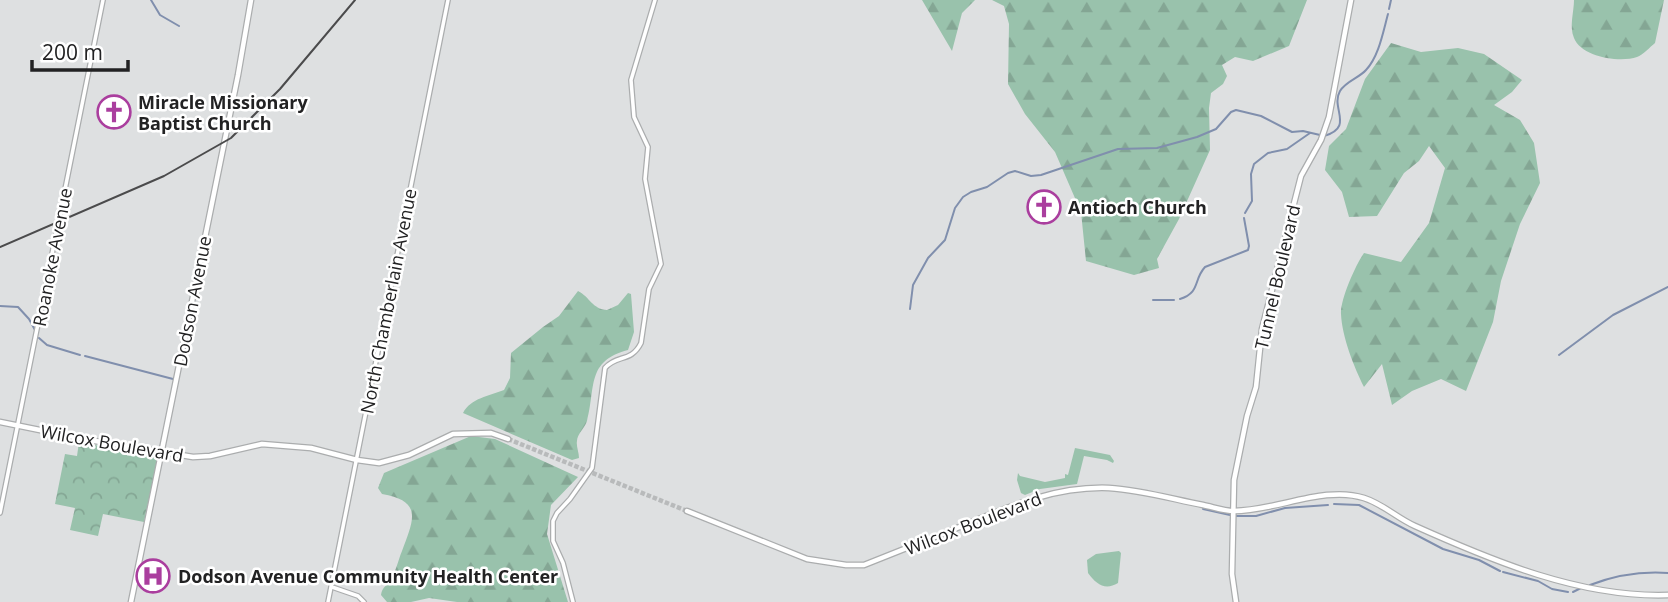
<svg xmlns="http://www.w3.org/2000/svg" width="1668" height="602" font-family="'Open Sans',sans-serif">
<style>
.grass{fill:#99c2ac}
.forest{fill:url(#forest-firs)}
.park{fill:url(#park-crowns)}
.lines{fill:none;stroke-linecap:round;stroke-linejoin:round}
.stream{stroke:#808fad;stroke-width:2}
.secondary-tunnel{stroke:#b8babb;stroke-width:4.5;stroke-dasharray:4.5 2;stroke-linecap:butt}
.tertiary-casing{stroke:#abadae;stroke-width:6}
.secondary-casing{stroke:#abadae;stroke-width:7}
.tertiary{stroke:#fff;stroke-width:3.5}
.secondary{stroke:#fff;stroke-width:4.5}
.rail{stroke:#4b4b4c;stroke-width:2}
.labels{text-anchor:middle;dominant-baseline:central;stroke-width:5;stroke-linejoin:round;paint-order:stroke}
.poi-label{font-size:18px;font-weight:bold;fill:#222223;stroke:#fff;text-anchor:start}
.street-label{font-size:18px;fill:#222223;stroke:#fff}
</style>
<defs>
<pattern id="forest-firs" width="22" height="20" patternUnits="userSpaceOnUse" patternTransform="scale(1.75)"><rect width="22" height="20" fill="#99c2ac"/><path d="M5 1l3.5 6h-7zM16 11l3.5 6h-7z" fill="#84a694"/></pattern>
<pattern id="park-crowns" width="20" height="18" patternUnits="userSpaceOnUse" patternTransform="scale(1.75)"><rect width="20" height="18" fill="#99c2ac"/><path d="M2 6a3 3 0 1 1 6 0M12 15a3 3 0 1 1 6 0" fill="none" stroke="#84a694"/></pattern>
</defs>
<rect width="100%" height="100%" fill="#dee0e1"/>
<g class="grass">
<path d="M1075,448l35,7 4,6 -1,2 -6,-3 -23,-4 -7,28 -37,5 -15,6 -4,-2 -4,-13 1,-7 2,3 25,6 20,-4v-4l3,1z"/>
<path d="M1119,551l2,2 -3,30c-13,8 -22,1 -30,-10l-1,-13 9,-6z"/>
</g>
<g class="forest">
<path d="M922,0h53l-13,13 -10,38z"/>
<path d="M992,0h315l-18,46 -36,15 -18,-4 -13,8 5,11 -4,8 -12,9 -2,15 1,42 -31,69 -22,40 2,9 -25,7 -48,-14 -5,-49 -26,-60 -30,-38 -17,-30 1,-60 -5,-18z"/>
<path d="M1574,0h90l-9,43c-5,4 -12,12 -18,14 -17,6 -56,0 -63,-19 -5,-12 0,-26 0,-38z"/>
<path d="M1391,43l30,9 37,-4 26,6 38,26 -10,12 -18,13 26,15 14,23 6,40 -20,41 -19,57 -8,41 -27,69 -25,-12 -29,12 -20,14 -10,-41 -18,23c-10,-20 -22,-50 -23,-73 -1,-14 15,-50 23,-61l37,9 28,-39 16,-55 -16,-22 -10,15 -15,12 -27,43 -28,1 -7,-25 -17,-22 4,-24 17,-17 19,-50z"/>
<path d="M578,291c12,6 14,18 29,19l11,-5 10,-12 3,1 3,38 -6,18c-42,11 -32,37 -41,71 -2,7 -10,13 -10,20 -1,5 2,11 2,17l-7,2 -109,-47c8,-15 26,-17 41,-23l6,-12 1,-25 32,-26 16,-11z"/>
<path d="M471,436l24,3 83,38 -27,28 -4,29 21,68h-111l-28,-4 -18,4h-24l-6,-7c1,-7 4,-8 8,-13 7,-9 9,-22 13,-31 11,-30 22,-50 -20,-57l-4,-6 6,-15z"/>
</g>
<path class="park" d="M79,442l79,15 -14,65 -41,-8 -5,22 -28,-6 5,-22 -20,-4 10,-50 12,2z"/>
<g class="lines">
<g class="stream">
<path d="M151,0l9,15 19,11"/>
<path d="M1389,9l2,-9"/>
<path d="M1324,136c31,-9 6,-28 16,-45 6,-10 19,-13 26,-21 13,-14 17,-38 22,-56"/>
<path d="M1245,213l7,-12 -1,-27 3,-10 14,-11 19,-4 23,-16"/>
<path d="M1180,299c21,-7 13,-19 25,-32l43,-17 1,-4 -5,-28"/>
<path d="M1153,300h21"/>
<path d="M0,306l18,1 11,12 6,11"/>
<path d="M910,309l3,-24 15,-27 17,-18 10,-32 8,-11 8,-5 16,-5 21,-14 7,-2 16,5 10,-1 77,-26 39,-1 40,-11 19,-8 15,-17 5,-2 25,6 31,16 11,-1 17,4"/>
<path d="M39,338l8,7 33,10"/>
<path d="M1559,355l54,-40 55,-28"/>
<path d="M85,356l88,23"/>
<path d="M1334,504l25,1 84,44 36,11 21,11"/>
<path d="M1203,509l27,6"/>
<path d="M1236,516h20l29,-8 43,-3"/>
<path d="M1503,572l35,9 14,8 16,3"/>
<path d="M1590,585c26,-10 50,-14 78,-12"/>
<path d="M1573,592l8,-4"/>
</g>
<path class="secondary-tunnel" d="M508,439l179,72"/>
<defs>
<g id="tertiary">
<path d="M0,513l103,-513"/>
<path d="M332,587l26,9 6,6"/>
<path d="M328,602l120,-602"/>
<path d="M573,602l-10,-39 -10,-22v-20l4,-8 13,-14 22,-31 13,-100c12,-14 26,-5 36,-25l8,-54 12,-25 -16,-85 3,-32 -14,-30 -3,-37 24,-80"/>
</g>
<g id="secondary">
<path d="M0,422l89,18 104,17 17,-1 52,-12 49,4 46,12 22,3 30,-8 44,-21 38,-1 17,6"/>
<path d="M687,511l120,48 39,6h18c33,-13 66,-26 98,-39 48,-20 94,-40 147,-38 32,2 63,11 94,17 10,2 21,6 31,6 42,0 91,-26 130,-13 19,6 33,20 51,28 78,35 166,72 253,69"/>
<path d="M131,602l107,-527 13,-75"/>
<path d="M1236,602l-4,-28 2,-94 13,-64 9,-29 6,-58 39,-153 20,-36 8,-23 22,-117"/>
</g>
</defs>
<use href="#tertiary" class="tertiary-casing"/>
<use href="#secondary" class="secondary-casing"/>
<use href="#tertiary" class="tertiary"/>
<use href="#secondary" class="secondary"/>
<path class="rail" d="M0,247l164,-71 67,-38 49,-49 75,-89"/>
</g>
<defs>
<symbol id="church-ring" viewBox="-11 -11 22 22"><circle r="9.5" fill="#fff" stroke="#aa3e9e" stroke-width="1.5"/><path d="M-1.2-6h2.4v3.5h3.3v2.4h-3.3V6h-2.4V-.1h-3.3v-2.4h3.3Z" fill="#aa3e9e"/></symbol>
<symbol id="hospital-ring" viewBox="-11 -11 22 22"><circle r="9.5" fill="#fff" stroke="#aa3e9e" stroke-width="1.5"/><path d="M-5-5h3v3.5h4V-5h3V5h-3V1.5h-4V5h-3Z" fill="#aa3e9e"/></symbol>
</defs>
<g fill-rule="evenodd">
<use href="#church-ring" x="95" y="93" width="38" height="38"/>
<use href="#church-ring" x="1025" y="188" width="38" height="38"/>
<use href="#hospital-ring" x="134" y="557" width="38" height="38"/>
</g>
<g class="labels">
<g class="poi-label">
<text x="138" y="102">Miracle Missionary<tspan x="138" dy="21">Baptist Church</tspan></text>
<text x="1068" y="207">Antioch Church</text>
<text x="178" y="576">Dodson Avenue Community Health Center</text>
</g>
<g class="street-label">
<text transform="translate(52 257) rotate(-79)">Roanoke Avenue</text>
<text transform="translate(1277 277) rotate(-77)">Tunnel Boulevard</text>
<text transform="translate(192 301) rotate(-79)">Dodson Avenue</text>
<text transform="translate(388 301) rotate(-79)">North Chamberlain Avenue</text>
<text transform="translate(112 443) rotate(10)">Wilcox Boulevard</text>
<text transform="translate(973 523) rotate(-21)">Wilcox Boulevard</text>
</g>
</g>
<path d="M32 60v10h96v-10" fill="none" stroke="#222223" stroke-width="3.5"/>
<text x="42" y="60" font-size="21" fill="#222223" stroke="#ffffff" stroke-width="5" paint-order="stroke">200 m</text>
</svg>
